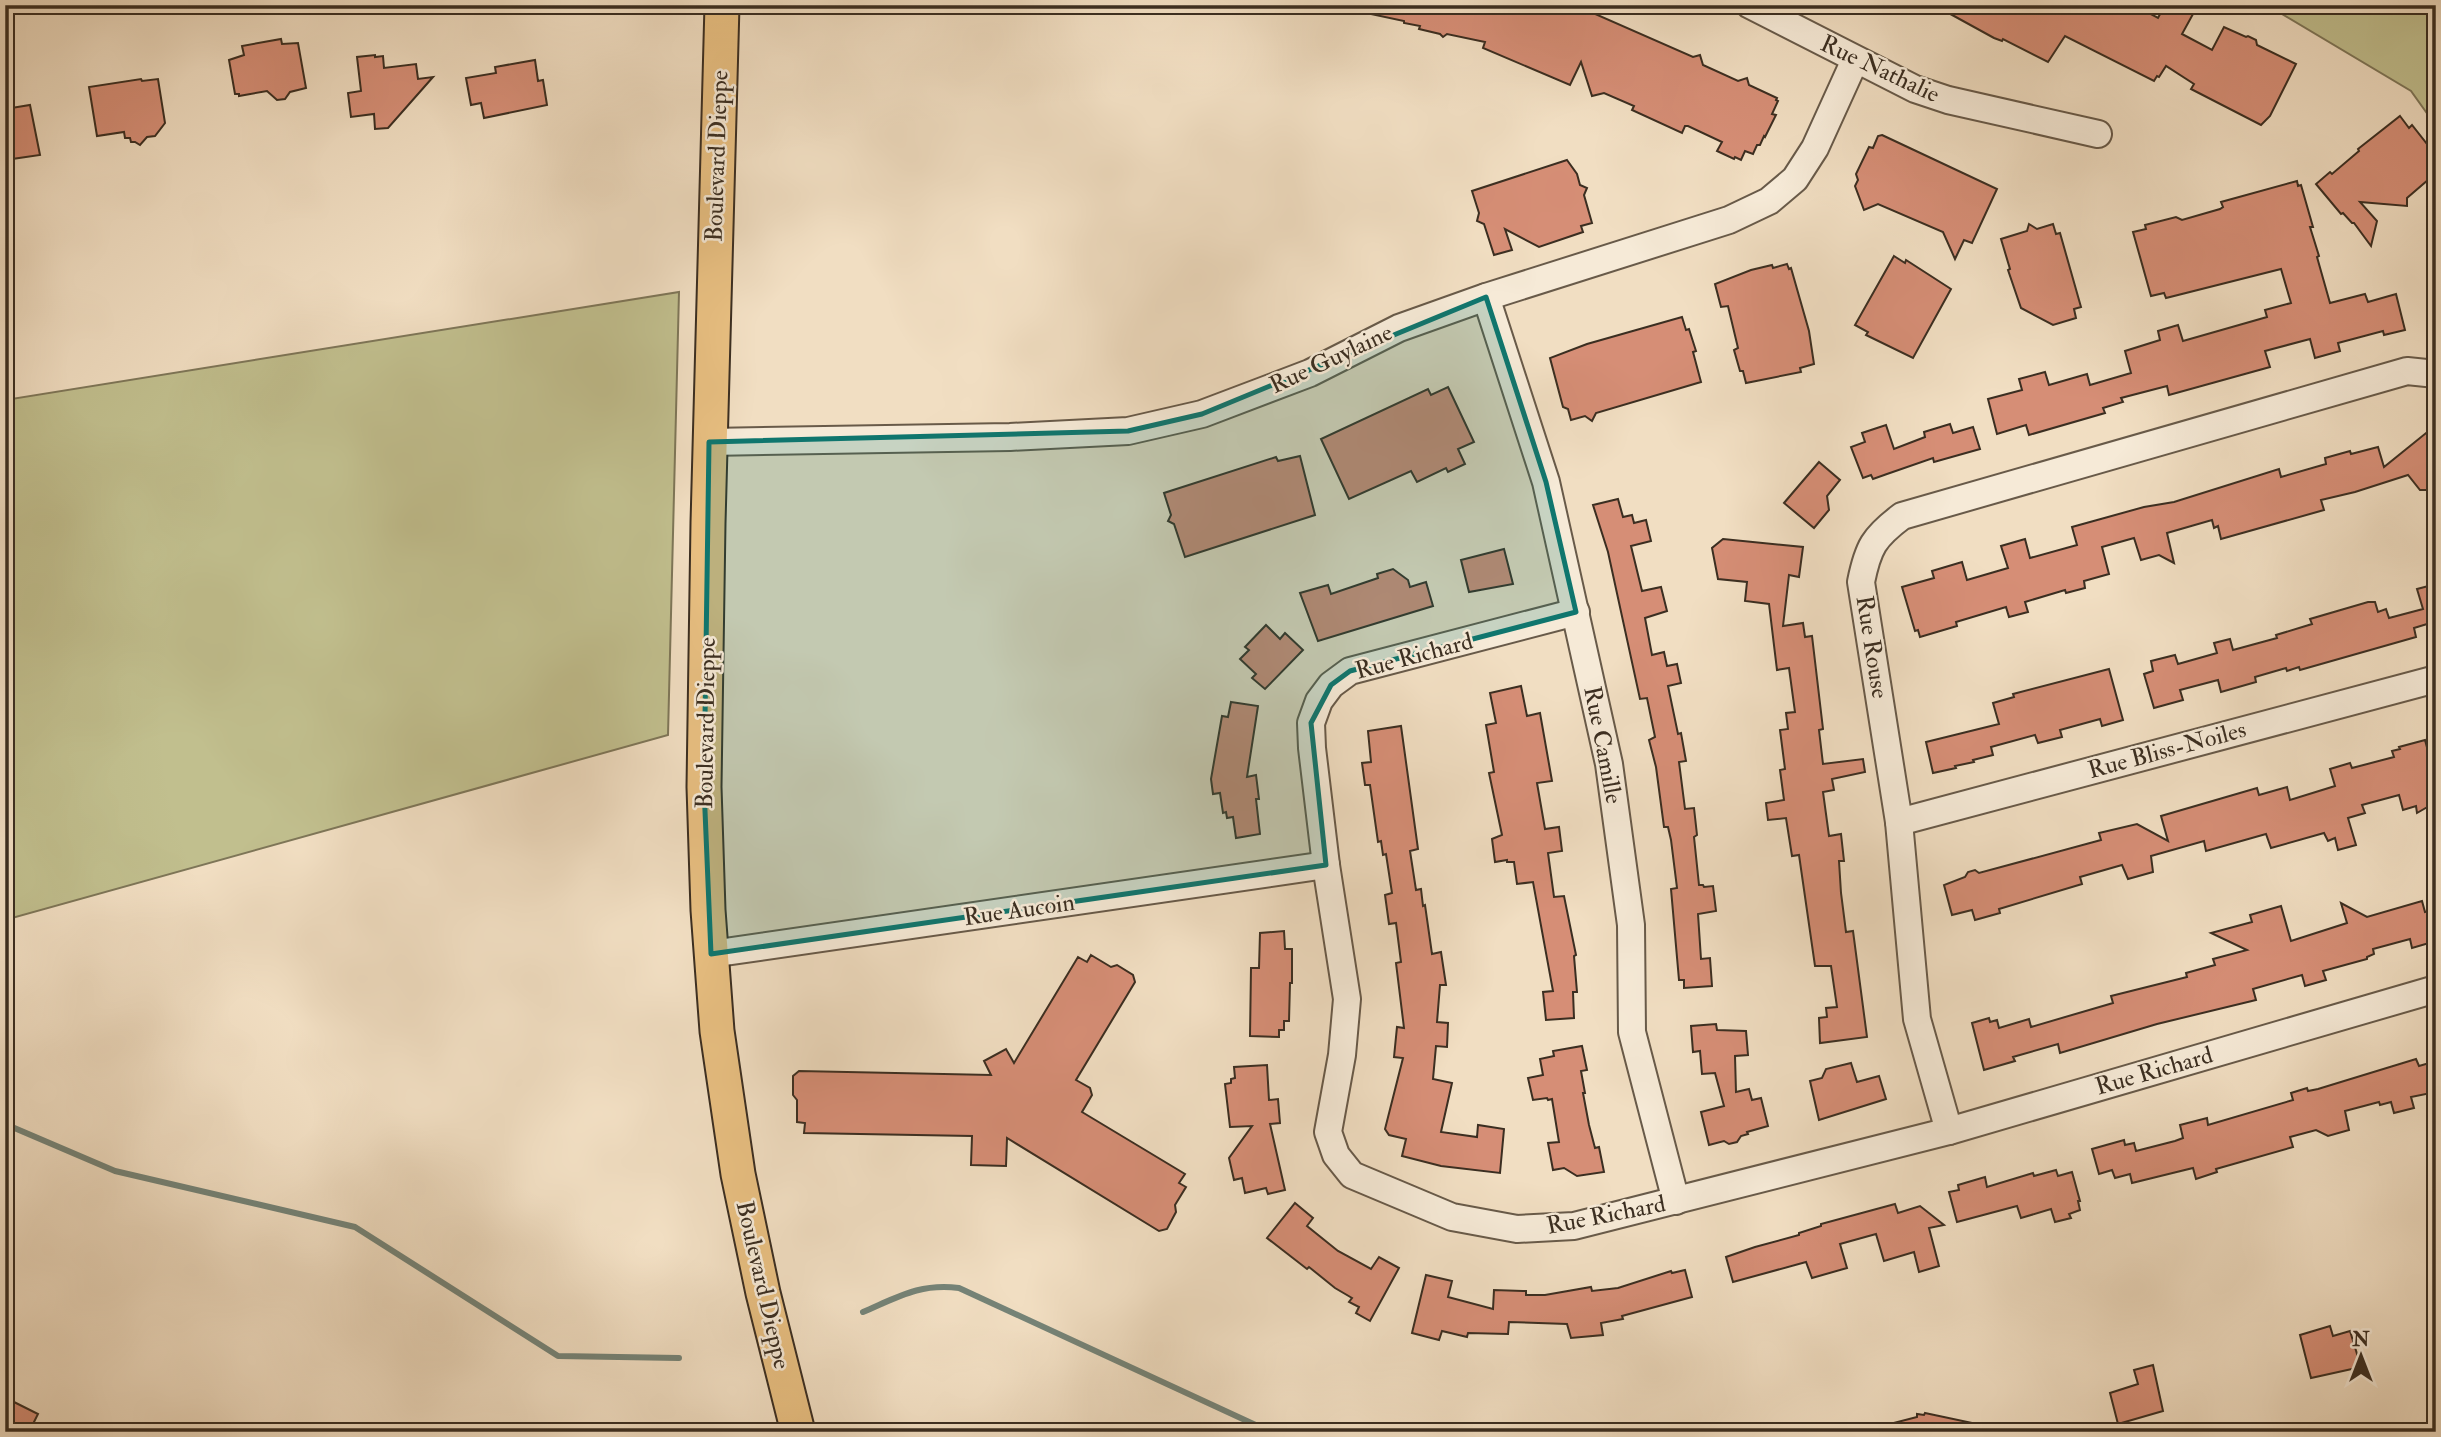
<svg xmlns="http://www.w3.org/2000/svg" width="2441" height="1437" font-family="'IM FELL Double Pica',serif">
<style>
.green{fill:#c1bf8e;stroke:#7e7658;stroke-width:2}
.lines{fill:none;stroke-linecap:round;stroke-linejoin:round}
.stream{stroke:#758377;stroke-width:6}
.building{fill:#d68e76;stroke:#3b2e21;stroke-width:2}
.minor-casing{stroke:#685a49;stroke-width:30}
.major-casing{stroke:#3b2e21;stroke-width:37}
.minor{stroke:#f6ead7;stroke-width:26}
.major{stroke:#e8bf81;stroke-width:33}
.marked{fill:#0f766e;fill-opacity:0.2;stroke:#0f766e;stroke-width:5;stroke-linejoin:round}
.labels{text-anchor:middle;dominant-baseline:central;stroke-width:5;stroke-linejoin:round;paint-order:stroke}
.street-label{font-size:24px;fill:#3b2e21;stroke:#f6ead7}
</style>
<rect width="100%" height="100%" fill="#f1dec2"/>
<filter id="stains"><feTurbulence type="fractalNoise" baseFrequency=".00286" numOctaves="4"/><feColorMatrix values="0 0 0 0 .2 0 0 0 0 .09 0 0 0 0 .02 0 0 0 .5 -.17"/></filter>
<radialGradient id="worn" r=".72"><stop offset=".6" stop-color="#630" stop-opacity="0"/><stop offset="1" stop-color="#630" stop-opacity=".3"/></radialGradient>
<g class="green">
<path d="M2267,5h169v121l-25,-35z"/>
<path d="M679,292l-11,443 -663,185v-520z"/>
</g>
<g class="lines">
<g class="stream">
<path d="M5,1124l110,47 240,56 203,129 121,2"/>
<path d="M863,1312c35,-15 57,-29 96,-24l312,144"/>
</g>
</g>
<g class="building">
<path d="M1366,5h204l13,6 1,-2 109,48 7,-2 3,10 35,16 9,-3 2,7 28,13 -1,2 2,1 -6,13 4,1 -11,22 -1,-1 -4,9h-3l-4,9 -8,-3 -4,9 -6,-3 -1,2 -17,-8 5,-9 -34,-16h-3l-3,7 -50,-23 2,-4 -30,-13 -12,3 -11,-34 -11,23 -87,-37 2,-6 -38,-8 -4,3 -3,-3 -21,-5 1,-3 -16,-3v-2l-38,-8z"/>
<path d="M1934,5h200l24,13 7,-13h26l-3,7 5,2 -11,20 30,16 12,-23 22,10 2,-1 8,4 1,5 39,19 -26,52 -9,9 -70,-36 3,-5 -28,-18 -7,11 -2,-1 -3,5 -89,-45 -17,26 -45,-23 -1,2 -8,-3z"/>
<path d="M281,39l1,5 16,-1 8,45 -16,4 -5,7 -8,1 -10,-9 -28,5v-2h-4l-6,-34 15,-5 -2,-9z"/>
<path d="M375,55v2l8,-1 1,12 32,-4 2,15 15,-2 -45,51 -13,1 -1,-15 -23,3 -3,-24 13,-2 -4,-34z"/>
<path d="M535,60l3,21 5,-1 4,25 -63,13 -3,-15 -10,2 -5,-27 30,-5 -1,-6z"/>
<path d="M141,79l1,2 16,-2 7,44 -10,13 -8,1 -7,8 -5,-3h-4l-1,-4h-5l-1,-6 -27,4 -8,-49z"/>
<path d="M30,105l10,50 -35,5v-51z"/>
<path d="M2400,116l9,12 3,-3 22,28 2,20 -29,25v8l-47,-4 17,19 -6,25 -17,-23h-2l-9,-10 -2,1 -25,-30 14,-12 2,2 27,-23 -1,-2z"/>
<path d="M1882,135l115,54 -25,54 -8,-3 -9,19 -12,-27 -65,-28 -14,6 -9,-24 3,-6 -2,-6 13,-27 4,1 5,-12z"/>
<path d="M1567,160l10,14 3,11 7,3 -3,7 8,28 -11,3 2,6 -44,15 -34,-18 7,21 -18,5 -10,-31 -7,-3 2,-8 -7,-22z"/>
<path d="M2297,181l1,5 3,-1 12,42h-3l9,29 -2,1 13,46 35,-9 3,8 28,-8 9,36 -21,5 -1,-4 -45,12 2,8 -25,7 -5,-19 -45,12 5,16 -101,28 -2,-9 -46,12 2,4 -20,6 2,5 -76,22 -3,-10 -29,9 -9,-35 34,-9 -3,-11 26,-7 4,13 38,-11 3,11 41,-12 -6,-22 35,-11 -2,-9 20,-6 5,16 84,-24 -2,-7 26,-7 -10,-34 -115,29 -2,-5 -13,3 -18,-64 13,-3 -1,-4 31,-8 6,3 38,-11 3,-2 -2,-5z"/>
<path d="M2029,224l8,5 16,-5 3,10 4,-1 21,74 -7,2 2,9 -23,7 -32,-17 -13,-38 2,-1 -9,-30 26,-8z"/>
<path d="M1894,256l11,7 1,-3 45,29 -38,69 -47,-23 2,-3 -13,-7z"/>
<path d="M1787,264l2,5 2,-1 18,63 5,33 -14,4 1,4 -55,11 -3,-12h-3l-6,-21 4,-2 -10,-42 -7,1 -6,-23 36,-14 21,-5 1,3z"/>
<path d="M1682,317l4,13 3,-1 7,22 -3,1 8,30 -105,31 -4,8 -7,-5 -14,4 -3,-11 -5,-2 -13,-49 37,-14z"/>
<path d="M1448,387l26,55 -16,7 7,15 -17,8 -2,-4 -29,14 -6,-11 -62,28 -28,-60 107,-50 3,6z"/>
<path d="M1950,424l3,9 20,-6 7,22 -46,13 -1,-4 -46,16 -14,5 -2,-4 -8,3 -12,-31 14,-5 -3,-9 24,-8 8,24 31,-12 -1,-5z"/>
<path d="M2436,425v65h-16l-12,-15 -53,17 -34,8 3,10 -103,29 -3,-13 -4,2 -2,-8 -45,13 7,30 -15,-8 -18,5 -7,-22 -32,9 7,27 -25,7 1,7 -19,5 -1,-3 -40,12 3,10 -19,5 -3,-10 -50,15 1,4 -37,11 -2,-7 -3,1 -13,-44 32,-9 -2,-7 30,-9 5,18 41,-12 -7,-22 24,-7 5,19 47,-13 -5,-18 72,-20 30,-5 105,-33 2,8 45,-13 -1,-6 25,-7 1,3 27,-7 6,20z"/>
<path d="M1300,456l15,59 -130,42 -11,-33 -6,-3 3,-6 -7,-22 112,-36 2,4z"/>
<path d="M1819,462l21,18 -13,16 2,14 -15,18 -30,-25z"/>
<path d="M1618,499l5,18 9,-2 2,8 12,-3 5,21 -20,5 11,45 19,-4 6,24 -22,7 7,37 12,-3 3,14 10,-2 4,19 -13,3 10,48 3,-1 5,28 -7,1 6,47 9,-1 3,27 -3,2 5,48h4l1,2 9,-1 3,25 -18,3 3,45 9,-1 2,28 -28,2v-8h-5l-8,-91 6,-1 -6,-48 -3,-13h-4l-8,-60 -7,-27 6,-3 -8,-39 -7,1 -32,-147 -15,-47z"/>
<path d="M1723,539l80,8 -4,30 -10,-2 -6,51 20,-3 2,14 7,-1 11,93 -4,1 4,34 40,-5 2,13 -33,7 2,11 -11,2 6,44 12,-2 3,27h-5l2,32 5,39 7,-1 14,106 -47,6 -1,-25 8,-1 -1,-9 11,-1 -6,-41h-16l-16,-111 -7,1 -6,-38 -18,2 -2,-17 18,-3 -4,-30 5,-1 -5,-39 8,-1 -2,-16 9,-1 -6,-44 -12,2 -8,-66 -24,-3 2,-19 -29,-3 -6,-31z"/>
<path d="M1504,549l9,35 -44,8 -8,-32z"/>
<path d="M1393,569l15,11 2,7 16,-5 7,24 -115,35 -18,-48 28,-8 3,9 47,-16 -1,-4z"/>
<path d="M2436,584v52l-5,1 -4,-13 -13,4 2,9 -116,33 -1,-3 -12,4 -1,-3 -31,9 1,5 -35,10 -3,-12 -38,10 3,10 -29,8 -10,-34 9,-3 -2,-10 24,-6 3,9 39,-11 -3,-10 16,-4 3,11 44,-12 -1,-3 36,-11 -2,-5 58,-17h7l3,10 8,-3 3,9 34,-9 -6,-20z"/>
<path d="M1266,625l14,14 5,-6 18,17 -38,39 -13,-11 4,-4 -16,-15 9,-9 -4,-3z"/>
<path d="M2109,669l14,51 -21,6 -2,-7 -40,11 2,7 -24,6 -3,-8 -44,12 2,8 -20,5 1,2 -19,4 1,2 -23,5 -7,-31 73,-18 -6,-21 21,-6 -1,-3z"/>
<path d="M1521,686l6,30 13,-3 12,68 -15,2 8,46 14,-2 3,24 -14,2 6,44 10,-1 12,59 -2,1 3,36h-4l1,26 -28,2 -3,-28 10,-1 -20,-109 -16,2 -3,-22h-7v-2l-12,2 -3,-23 10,-4 -13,-62 5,-1 -8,-47 10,-2 -6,-30z"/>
<path d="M1231,702l27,4 -11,71 9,-2 3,24h-3l4,35 -24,4 -3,-21 -6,1 -1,-6 -3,1 -3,-20 -7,1 -2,-15 11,-63 6,1z"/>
<path d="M1401,726l17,123 -8,2 6,39 5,-1 2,17 2,-1 7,49 9,-2 5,33h-6l-3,37 11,1 -1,24 -11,-1 -3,33 19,4 -11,49 36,5 1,-12 26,4 -4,44 -59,-7 -39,-10 4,-17 -17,-4 -4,-6 18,-71 -9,-1 3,-30 7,1 -8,-65 5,-1 -5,-39 -7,1 -4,-29 7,-2 -6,-39 -3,1 -2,-14 -3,1 -8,-57h-5l-3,-22 9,-1 -3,-31z"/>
<path d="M2425,740l11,41v21l-19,11 -1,-7 -13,4 -4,-15 -37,10 3,8 -17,5 8,27 -18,5 -3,-12 -7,3 -4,-8 -53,15 -5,-14 -60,17 -2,-10 -53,15 2,16 -25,7 -6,-14 -42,12 2,7 -83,25 1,4 -25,7 -3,-10 -20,5 -8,-30 21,-8 3,-5 7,-2 4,3 122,-33 -2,-7 38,-9 31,17 -7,-25 96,-28 2,7 28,-8 3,13 45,-14 -5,-17 20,-6 2,5 42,-11 -2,-6 8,-2 -1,-2z"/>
<path d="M2422,901l3,11 11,-3v32l-24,7 -2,-9 -37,10 1,5 -7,3v2l-44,12 3,9 -21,6 -3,-11 -49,14 3,11 -99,24 -97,29 -2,-9 -45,13 2,4 -31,9 -12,-47 17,-5 1,4 7,-2 2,8 30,-9 2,8 82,-24 -2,-7 76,-19 -1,-4 29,-8 -2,-6 34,-9 -36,-17 41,-11 -2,-7 31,-9 10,35 56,-18 -6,-20 26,14z"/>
<path d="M1284,931l1,18h7v34h-2l-1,38h-5v9h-5v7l-29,-1 1,-68h8l1,-35z"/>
<path d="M1091,955l20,12 6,-2 16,10 2,7 -59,98 14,8 2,7 -10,17 103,62 -6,9 7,4 -11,18 1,7 -9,17 -8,2 -152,-93 -1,28 -35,-1 1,-29 -168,-3 1,-10 -8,-1v-22l-4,-5v-19l6,-5 192,4 -7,-14 22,-12 8,14 64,-106 9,5z"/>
<path d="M1716,1024l1,6 29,1 2,24 -13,1 1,36 13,-3 3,11 9,-2 7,28 -21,6 1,2 -7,2 -4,6 -8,2 -5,-3 -15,4 -8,-33 23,-6 -9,-33 -13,1 -2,-23 -7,1 -2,-26z"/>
<path d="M1582,1046l5,24 -6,1 4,22h-2l6,32 6,23 4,-1 5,25 -27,4 -13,-8 -11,2 -5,-27 11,-1 -7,-43 -4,1 -1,-2 -14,2 -5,-22 15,-3 -3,-16 14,-3 -1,-5z"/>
<path d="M2416,1059l3,7 17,-5v31l-25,5 3,11 -20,5 -3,-11 -11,3 -1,-3 -34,9 4,19 -21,6 -12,-6 -26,7 3,10 -77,22 1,3 -21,7 -3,-11 -61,15 -2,-9 -15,4 -3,-8 -13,4 -7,-25 32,-9 1,5 9,-2 2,8 39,-10 8,-3 -3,-13 27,-7 1,7 85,-25 -2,-7 16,-5 1,3 10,-2z"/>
<path d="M1851,1063l6,19 22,-6 7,23 -67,21 -9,-39 12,-3 4,-9z"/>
<path d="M1267,1065l2,35 9,-1 2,24 -10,1 15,66 -17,4 -2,-6 -21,5 -3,-15 -8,2 -5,-22 23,-32 -22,1 -5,-43 6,-1v-4l4,-1 -1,-11z"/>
<path d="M2056,1170l2,6 14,-4 8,29h-2l2,9 -11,4 2,4 -16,4 -4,-13 -30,9 -4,-12 -60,16 -8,-30 10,-2 -1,-5 27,-8 2,10 46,-14 1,3z"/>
<path d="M1295,1203l18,15 -6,8 31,25 33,18 8,-12 20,11 -29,53 -14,-8 3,-6 -10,-5 3,-4 -17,-10 -26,-21 -2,2 -40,-31z"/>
<path d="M1895,1204l3,9 22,-7 24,19 -15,3 10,38 -20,6 -5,-20 -30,9 -8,-27 -36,10 7,24 -35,10 -6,-16 -73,20 -7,-25 29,-10 44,-12v-2l22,-7v-2z"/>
<path d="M1685,1270l7,27 -70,19 1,3 -22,4 2,12 -32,3 -4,-14 -58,-2 -1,12 -40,-1 -1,4 -25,-6 -3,9 -27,-7 14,-58 26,6 -4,16 45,12 1,-19 29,1h3v4h19l46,-8 1,4 26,-3 53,-17 1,2z"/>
<path d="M2330,1326l3,10 17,-5 11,36 -50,11 -11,-43z"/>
<path d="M2153,1365l10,46 -45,13 -8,-31 28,-9 -4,-14z"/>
<path d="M12,1401l26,13 -9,18h-24v-18z"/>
<path d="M1925,1413l52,11 -1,8h-93l-1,-6 35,-9v-3l7,1z"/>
</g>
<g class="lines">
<defs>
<g id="minor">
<path d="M1750,5l165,84 33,11 150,34"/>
<path d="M1486,297l60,185 63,282 22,161 1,107 44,169"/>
<path d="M709,442l301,-5 118,-6 74,-17 108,-41 89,-45 87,-31 243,-77 40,-19 26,-22 20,-31 40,-88"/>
<path d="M1576,612l-226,59 -19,14 -12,16 -8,22 1,25 14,117 21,134 -5,56 -14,77 8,23 16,20 100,42 65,12 57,-3 375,-95 487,-142"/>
<path d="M1899,822l537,-143"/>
<path d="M711,954l615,-89"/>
<path d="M1949,1131l-32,-112 -18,-197 -38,-240c7,-35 13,-45 41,-66l505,-145 29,3"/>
</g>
<path id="major" d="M722,5l-14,518 -4,264 4,123 9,121 21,143 25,119 35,139"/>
</defs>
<use href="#minor" class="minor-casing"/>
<use href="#major" class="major-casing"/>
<use href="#minor" class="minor"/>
<use href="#major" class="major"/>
</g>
<path class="marked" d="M1486,297l60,185 30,130 -226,59 -19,14 -20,38 15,142 -615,89 -7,-167 5,-345 419,-11 74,-17z"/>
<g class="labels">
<g class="street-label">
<text transform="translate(1880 69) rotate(25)">Rue Nathalie</text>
<text transform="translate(717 156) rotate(-88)">Boulevard Dieppe</text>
<text transform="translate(1331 359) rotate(-25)">Rue Guylaine</text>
<text transform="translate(1872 647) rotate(81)">Rue Rouse</text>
<text transform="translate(1414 656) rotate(-15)">Rue Richard</text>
<text transform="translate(706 723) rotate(-89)">Boulevard Dieppe</text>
<text transform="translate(1603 745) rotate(79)">Rue Camille</text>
<text transform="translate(2167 750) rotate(-15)">Rue Bliss-Noiles</text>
<text transform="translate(1019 910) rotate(-8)">Rue Aucoin</text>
<text transform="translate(2154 1071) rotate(-16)">Rue Richard</text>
<text transform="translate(1606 1215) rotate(-11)">Rue Richard</text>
<text transform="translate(763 1285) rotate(77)">Boulevard Dieppe</text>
</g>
</g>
<rect width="2441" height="1437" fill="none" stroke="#f1dec2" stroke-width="28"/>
<rect x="7" y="7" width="2427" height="1423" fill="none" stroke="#3b2e21" stroke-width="3.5"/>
<rect x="14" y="14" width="2413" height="1409" fill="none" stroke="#3b2e21" stroke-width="2"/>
<g transform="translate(2361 1356)" stroke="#f6ead7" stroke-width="5" paint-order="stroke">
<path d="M0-5L12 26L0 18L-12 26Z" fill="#3b2e21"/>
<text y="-10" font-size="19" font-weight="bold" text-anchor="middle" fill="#3b2e21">N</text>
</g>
<rect width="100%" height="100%" filter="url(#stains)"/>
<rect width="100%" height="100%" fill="url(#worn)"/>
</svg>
